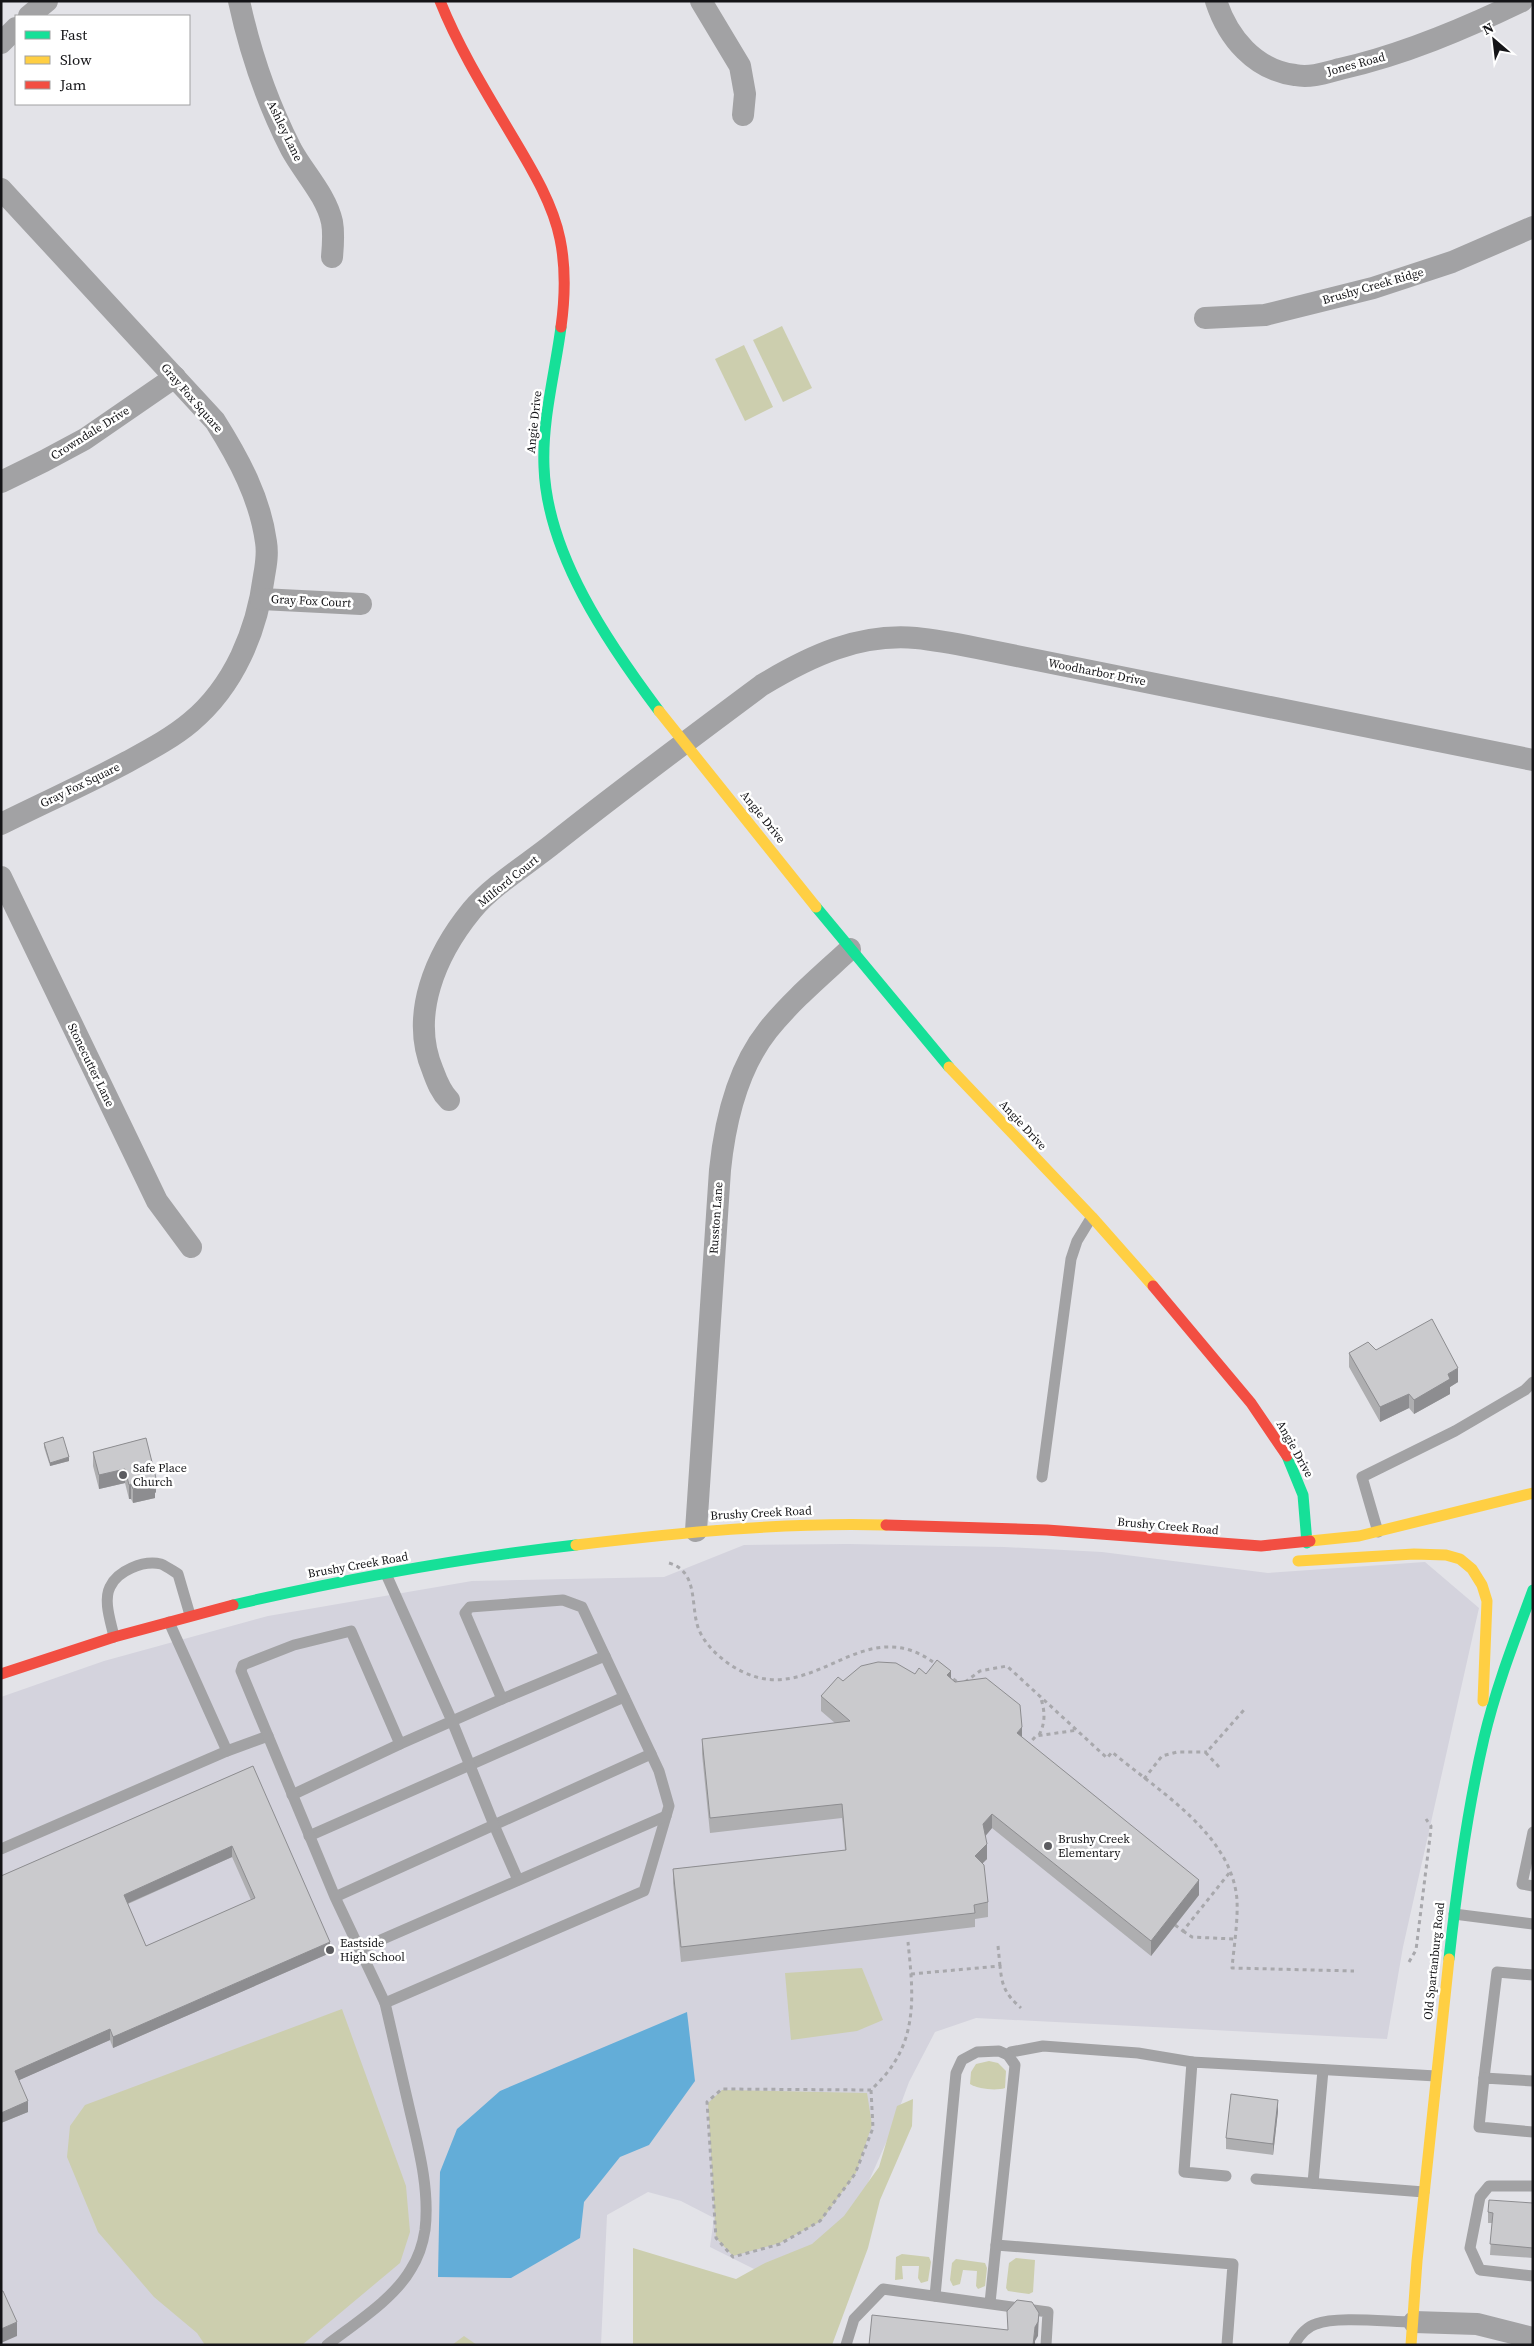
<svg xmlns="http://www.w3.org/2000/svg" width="1534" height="2346" font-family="'Source Serif 4',serif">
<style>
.built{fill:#d4d3dd}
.green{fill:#ccceae}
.water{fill:#63add8}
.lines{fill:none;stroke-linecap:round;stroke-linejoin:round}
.path{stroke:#a8a8ac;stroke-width:3;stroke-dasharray:4 4;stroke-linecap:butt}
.lane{stroke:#a2a2a4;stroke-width:11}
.street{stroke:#a2a2a4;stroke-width:22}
.fast{stroke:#16e098;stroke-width:11}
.slow{stroke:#ffcf43;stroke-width:11}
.jam{stroke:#f24e42;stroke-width:11}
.wall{fill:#aeaeb0;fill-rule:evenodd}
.shaded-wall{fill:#8d8d90}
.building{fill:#cacacd;stroke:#8d8d90;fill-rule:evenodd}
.poi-dot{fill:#5c5c60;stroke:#fff;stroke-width:2}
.labels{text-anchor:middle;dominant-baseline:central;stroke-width:5;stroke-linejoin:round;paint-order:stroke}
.street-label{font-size:12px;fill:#141417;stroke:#fff}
.poi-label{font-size:12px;fill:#141417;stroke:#fff;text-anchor:start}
</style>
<rect width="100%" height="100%" fill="#e3e3e8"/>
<path class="built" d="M848,1544l156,3 98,5 166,21 157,-11 54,46 -76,339 -16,92 -411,-21 -41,14 -26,50 -20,54 -38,85 -87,53 -54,-27 4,-29 -33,-17 -33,-9 -41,23 -6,130h-600v-648l103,-36 164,-45 204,-35 192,-4 80,-32z"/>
<g class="green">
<path d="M782,326l30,62 -29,14 -30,-62z"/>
<path d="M744,345l29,62 -28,14 -30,-62z"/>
<path d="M862,1968l21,52 -26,11 -66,9 -6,-67z"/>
<path d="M342,2009l64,177 4,46 -10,31 -98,82h-97l-8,-12 -43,-36 -56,-65 -31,-75 3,-31 15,-21z"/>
<path d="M989,2061l9,2 8,8 -1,17c-9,3 -27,1 -35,-4l1,-12 5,-8z"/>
<path d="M722,2090l145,3 5,32 -16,48 -35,48 -41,22 -47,13 -17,-18 -8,-135z"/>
<path d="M913,2099l-1,27 -32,74 -12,48 -36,97h-199v-97l103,31 29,-16 47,-19 32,-28 35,-49 18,-61z"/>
<path d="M902,2254l27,3 2,5 -3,19 -7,2 -3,-5 1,-12h-17l1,13 -8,1 1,-23z"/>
<path d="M1016,2258l19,2 -2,32 -4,2 -21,-3 -2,-3 3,-25z"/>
<path d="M956,2259l29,4 2,5 -2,18 -7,3 -2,-3 1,-15 -14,-1 -3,14 -7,2 -3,-6 2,-17z"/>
<path d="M464,2336l13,9h-25z"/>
</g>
<path class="water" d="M687,2012l8,69 -46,64 -29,12 -36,45 -4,36 -69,40 -73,-1 2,-105 17,-43 43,-38z"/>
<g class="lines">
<g class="path">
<path d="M669,1563c28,8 22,38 28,61 5,20 27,39 46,48 73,35 121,-64 194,-7"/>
<path d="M947,1674l13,10"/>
<path d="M965,1682l15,-11 27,-5 100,92 5,-6c46,39 120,82 125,148 1,22 -3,46 -5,68l122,3"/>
<path d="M1039,1735c7,-13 6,-25 1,-39"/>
<path d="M1027,1746l9,-10 42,-6"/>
<path d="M1219,1767l-13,-14 38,-43"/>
<path d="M1144,1779l18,-23 15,-4h30"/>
<path d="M1175,1925l8,6 47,-59"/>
<path d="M1183,1931l9,6 42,2"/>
<path d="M998,1946l2,20"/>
<path d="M1409,1962l7,-12 14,-113 1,-11 -5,-7"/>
<path d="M911,1974l89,-8c2,20 5,28 21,42"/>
<path d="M871,2090l2,38 -18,46 -35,47 -40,23 -47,13 -17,-19 -9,-136 15,-13 149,1c8,-8 17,-17 23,-27 24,-37 18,-80 14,-121"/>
</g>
<g class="lane">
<path d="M1042,1477l29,-218 6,-18 14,-23"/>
<path d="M1378,1532l-16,-55 93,-46 70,-41 8,-8"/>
<path d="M114,1637c-3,-15 -11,-36 -4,-50 7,-16 33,-27 51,-23 5,2 12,7 17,10l12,41"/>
<path d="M502,1699l103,-43"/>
<path d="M227,1751l41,-15"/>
<path d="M292,1795l108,-51"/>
<path d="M1533,1832l-11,52 11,2"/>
<path d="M309,1836l315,-139"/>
<path d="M1,1849l226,-98 -58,-129"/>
<path d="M518,1880l-24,-55 157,-71"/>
<path d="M335,1897l50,106 259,-112 25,-85 -10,-35 -77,-164 -19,-7 -93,7 -5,6 37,86 -102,45 -49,-113 -57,14 -51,20 -2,6 94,226 159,-72 -42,-104 -66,-147"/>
<path d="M1454,1914l79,10"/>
<path d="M360,1949l306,-133"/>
<path d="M1008,2055l3,-3 32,-6 95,7 54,9"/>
<path d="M1484,2078l13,-106 36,3"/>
<path d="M1533,2081l-49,-3 -5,49 54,5"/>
<path d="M1226,2176l-42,-4 8,-110 244,14"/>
<path d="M1256,2179l168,13"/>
<path d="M1313,2183l10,-113"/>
<path d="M1533,2186h-44l-9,11 -10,51 10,22 53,6"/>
<path d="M935,2296l21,-223 6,-13 15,-8 22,-1 9,4 7,10 -19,180 237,19 -6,81"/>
<path d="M990,2303l6,-58"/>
<path d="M327,2345c27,-21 67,-46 84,-76 7,-11 12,-26 14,-39 5,-41 -7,-84 -16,-123 -8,-35 -16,-69 -24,-104"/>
<path d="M846,2345l8,-26 29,-30 165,23 -2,33"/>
<path d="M1294,2345c5,-9 12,-18 22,-21 21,-8 73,-2 98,-2"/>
</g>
<g class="street">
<path d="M239,1c11,51 28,101 52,148 13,24 35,46 41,73 2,11 1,24 0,35"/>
<path d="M701,1l39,65 5,28 -2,21"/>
<path d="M1216,1c12,37 39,69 79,74 15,3 30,-2 45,-6 63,-14 124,-40 182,-68"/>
<path d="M29,16l18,-15"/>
<path d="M1,43l15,-15"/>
<path d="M1,189l214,232c24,38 45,77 51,121 2,12 0,23 -2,34 -7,55 -30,110 -73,146 -19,16 -42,28 -64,40 -41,22 -84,41 -126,62"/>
<path d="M1205,318l60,-3 108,-27 79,-26 81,-35"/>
<path d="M1,482l43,-21 41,-22 90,-62"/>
<path d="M261,599l100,5"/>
<path d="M1,877l156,324 34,46"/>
<path d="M449,1100c-8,-8 -12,-18 -16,-29 -24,-56 3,-117 39,-161 21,-25 56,-46 82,-67 68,-54 138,-106 208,-158 48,-29 97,-52 154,-47 20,2 41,6 61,10l556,112"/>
<path d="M696,1531l24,-361c5,-49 17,-101 48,-140 24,-30 54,-55 82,-81"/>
<path d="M1414,2322l63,2 56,14"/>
</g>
<g class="fast">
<path d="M561,327c-6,46 -19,93 -17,140 3,87 64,176 115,244"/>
<path d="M816,907l133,160"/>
<path d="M1287,1456l16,39 4,48"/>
<path d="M233,1605c113,-26 227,-47 343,-60"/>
<path d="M1449,1959c8,-74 18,-148 35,-221 12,-51 31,-99 49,-148"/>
</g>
<g class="slow">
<path d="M659,711l157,196"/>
<path d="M949,1067l143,150 61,69"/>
<path d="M1310,1541l49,-5 174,-43"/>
<path d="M576,1545c103,-12 206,-23 310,-20"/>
<path d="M1298,1561l116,-7 32,1 14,4 12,10 10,16 5,16 -4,100"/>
<path d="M1411,2345l6,-84 32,-302"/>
</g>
<g class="jam">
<path d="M440,1c18,45 43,86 68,128 20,34 44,71 52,110 6,29 5,59 1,88"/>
<path d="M1153,1286l98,117 36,53"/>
<path d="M886,1525l161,5 214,16 49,-5"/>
<path d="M1,1674l113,-37 119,-32"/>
</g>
</g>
<g class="wall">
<path d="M1376,1350l82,32 -8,5v7l-36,20 -5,-6 -29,14 -31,-55v-14z"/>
<path d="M146,1438l10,54 -1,1v5l-22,5 -2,-4h-2l-4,-16 -26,6 -6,-23v-14z"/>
<path d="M44,1443l25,18 -19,5 -6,-19z"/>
<path d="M915,1674h11l25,4 71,60 177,157 -48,61 -159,-128 -7,8 2,23 -5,4 6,39v15l-13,2v8l-294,35 -8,-79v-14l172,-19 -3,-32 -132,15 -8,-79v-15l133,-16 -14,-12v-15l22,-15z"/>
<path d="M253,1766l77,187 -217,95 -3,-8 -91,40 9,32 -27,11v-247zM232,1857l19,43 -105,46 -18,-42z"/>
<path d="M1278,2111l-5,44 -47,-6v-11z"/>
<path d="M1533,2203v55l-43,-3 2,-32h-4v-11z"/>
</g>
<g class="shaded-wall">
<path d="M1458,1368v14l-8,5v7l-36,20v-14l34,-26z"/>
<path d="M1409,1394v14l-29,14v-15z"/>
<path d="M69,1457v4l-19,5v-3z"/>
<path d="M125,1469v14l-26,6v-14z"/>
<path d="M156,1478v14l-1,1v5l-22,5v-14z"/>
<path d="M131,1484v15h-2v-14z"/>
<path d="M951,1671v14l-4,-10z"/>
<path d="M1022,1727v14l-5,-8z"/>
<path d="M992,1814v14l-9,11v-15z"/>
<path d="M987,1844v15l-12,12v-15z"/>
<path d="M232,1846v11l-108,48v-10z"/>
<path d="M1199,1880v15l-48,61v-15z"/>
<path d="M330,1942v11l-217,95v-11z"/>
<path d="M110,2029v11l-95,42v-11z"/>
<path d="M1278,2100v11l-5,44v-11z"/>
<path d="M28,2101v11l-27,11v-10z"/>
<path d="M1039,2313l-1,23 -3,5v4h-2l2,-18z"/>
<path d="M17,2322v14l-16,7v-14z"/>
</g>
<g class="building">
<path d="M1432,1319l26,49 -10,6 2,5 -36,21 -5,-6 -29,13 -31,-54 19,-11 8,8z"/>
<path d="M63,1437l6,20 -19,6 -6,-20z"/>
<path d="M146,1438l10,40 -3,1 2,4 -22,6 -2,-5 -2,1 -4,-16 -26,6 -6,-23z"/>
<path d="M937,1660l14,11 -4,4 8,7 31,-4 34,27 2,22 -5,6 182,147 -48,61 -159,-127 -9,10 4,20 -12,12 9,9 4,37 -14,3 1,8 -294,34 -8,-78 173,-19 -4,-46 -132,14 -8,-79 148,-18 -29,-25 17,-19 5,4 18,-15 17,-4 18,1 19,11 4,-6 7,6z"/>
<path d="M253,1766l77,176 -217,95 -3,-8 -95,42 13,30 -27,12v-237zM232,1846l23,52 -109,48 -22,-51z"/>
<path d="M1231,2094l47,6 -5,44 -47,-6z"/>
<path d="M1489,2200l44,3v45l-43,-4 3,-31 -5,-1z"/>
<path d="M1,2291h2l14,31 -16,7z"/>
<path d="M1017,2300l15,2 7,11 -1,9 -3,5 -2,18h-164l3,-30 136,15 -1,-19z"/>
</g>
<g class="poi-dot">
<circle cx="123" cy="1475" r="5"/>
<circle cx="1048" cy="1846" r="5"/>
<circle cx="330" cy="1950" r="5"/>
</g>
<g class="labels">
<g class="street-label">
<text transform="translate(1356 64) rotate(-15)">Jones Road</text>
<text transform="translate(285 131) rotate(64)">Ashley Lane</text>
<text transform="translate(1373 286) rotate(-16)">Brushy Creek Ridge</text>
<text transform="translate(192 398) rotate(49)">Gray Fox Square</text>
<text transform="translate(534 422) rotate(-84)">Angie Drive</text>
<text transform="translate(90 433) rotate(-32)">Crowndale Drive</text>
<text transform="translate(311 601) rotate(3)">Gray Fox Court</text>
<text transform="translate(1097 672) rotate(11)">Woodharbor Drive</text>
<text transform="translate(80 785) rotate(-26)">Gray Fox Square</text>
<text transform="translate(763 817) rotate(51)">Angie Drive</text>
<text transform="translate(508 881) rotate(-39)">Milford Court</text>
<text transform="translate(91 1065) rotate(64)">Stonecutter Lane</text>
<text transform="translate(1023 1125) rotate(47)">Angie Drive</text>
<text transform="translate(716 1218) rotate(-86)">Russton Lane</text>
<text transform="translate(1295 1449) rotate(61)">Angie Drive</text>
<text transform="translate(761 1513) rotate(-3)">Brushy Creek Road</text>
<text transform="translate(1168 1526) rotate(5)">Brushy Creek Road</text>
<text transform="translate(358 1565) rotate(-10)">Brushy Creek Road</text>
<text transform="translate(1434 1961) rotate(-84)">Old Spartanburg Road</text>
</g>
<g class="poi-label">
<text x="133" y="1468">Safe Place<tspan x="133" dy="14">Church</tspan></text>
<text x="1058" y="1839">Brushy Creek<tspan x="1058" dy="14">Elementary</tspan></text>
<text x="340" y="1943">Eastside<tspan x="340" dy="14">High School</tspan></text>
</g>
</g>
<rect width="1534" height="2346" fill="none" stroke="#141417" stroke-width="5"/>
<rect x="15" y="15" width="175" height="90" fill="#ffffff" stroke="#a1a1a2"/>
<rect x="25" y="31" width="25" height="8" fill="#16e098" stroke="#a1a1a2"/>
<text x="60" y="40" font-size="15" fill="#141417">Fast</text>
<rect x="25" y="56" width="25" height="8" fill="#ffcf43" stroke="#a1a1a2"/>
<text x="60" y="65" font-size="15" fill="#141417">Slow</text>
<rect x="25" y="81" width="25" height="8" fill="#f24e42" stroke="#a1a1a2"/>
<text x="60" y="90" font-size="15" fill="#141417">Jam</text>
<g transform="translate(1494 40) rotate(332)" stroke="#ffffff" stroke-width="4" paint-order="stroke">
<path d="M0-4L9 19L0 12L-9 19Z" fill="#141417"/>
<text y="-8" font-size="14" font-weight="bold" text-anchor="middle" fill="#141417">N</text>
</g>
</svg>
